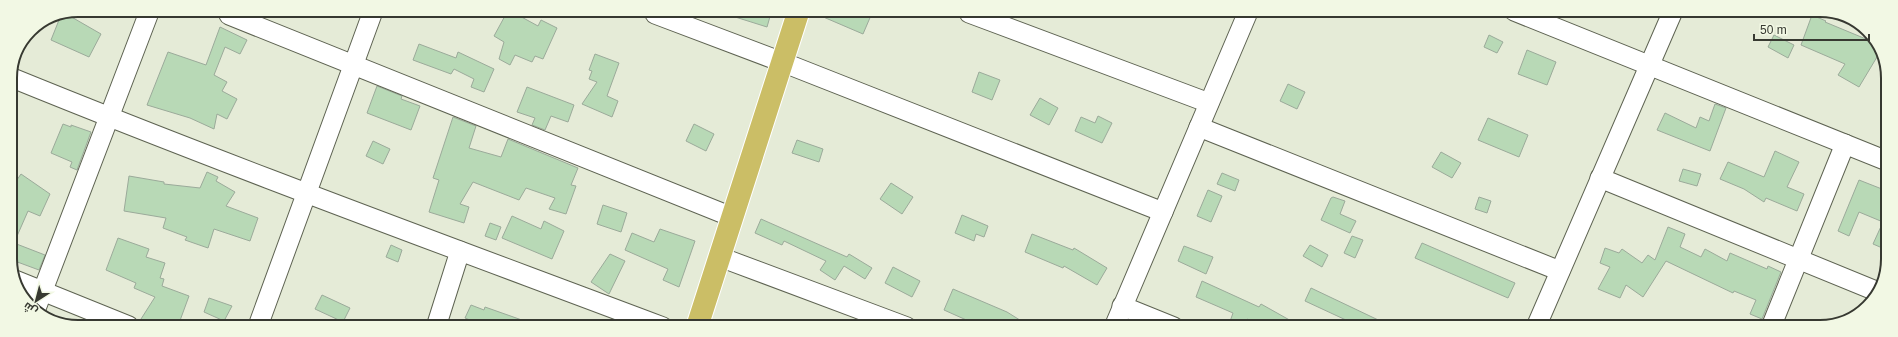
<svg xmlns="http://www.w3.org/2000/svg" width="1898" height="337" font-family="Arial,Cairo,sans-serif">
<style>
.building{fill:#b8d9b6;stroke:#9baa9a}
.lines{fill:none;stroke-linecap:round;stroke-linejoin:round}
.minor-casing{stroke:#5e6352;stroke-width:21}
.major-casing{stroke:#fff;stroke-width:24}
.minor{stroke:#fff;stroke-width:19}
.major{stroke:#cbbe66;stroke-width:22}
.rim{fill:none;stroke:#373931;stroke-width:2}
</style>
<rect width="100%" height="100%" fill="#e5ebd7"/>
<g class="building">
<path d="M733,13h38l-4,14 -35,-11z"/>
<path d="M814,13h58l-9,21z"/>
<path d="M506,14h10l22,12 3,-6 16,8 -14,31 -8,-3 -3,6 -17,-7 -5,10 -11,-6 5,-17 -10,-6z"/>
<path d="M61,15h7l33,19 -12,23 -38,-17z"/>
<path d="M1812,15l14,6 -1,1 41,17 3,-7 11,20 -21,35 -21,-12 7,-11 -44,-19z"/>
<path d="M220,27l27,13 -7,14 -15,-7 -11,28 13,7 -5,9 15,8 -10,20 -10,-5 -3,15 -24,-11 -43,-13 21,-53 38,13z"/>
<path d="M1489,35l14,7 -6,11 -13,-6z"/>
<path d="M1774,35l20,10 -6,13 -20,-11z"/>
<path d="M419,44l37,14 2,-6 36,17 -10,23 -13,-5 3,-8 -20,-10 -3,5 -38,-14z"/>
<path d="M1527,50l29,12 -9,23 -29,-11z"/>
<path d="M595,54l24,9 -12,33 11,5 -6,16 -30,-13 15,-22 -8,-3 3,-8 -3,-1z"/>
<path d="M979,72l21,8 -8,20 -20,-8z"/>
<path d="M1288,84l17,8 -8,17 -17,-8z"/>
<path d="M377,86l25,10 -1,3 19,7 -9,24 -44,-17z"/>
<path d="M527,87l47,18 -6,17 -17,-6 -6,14 -13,-5 3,-7 -18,-6z"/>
<path d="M1040,98l18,10 -9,17 -19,-10z"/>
<path d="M1715,104l11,4 -16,43 -53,-21 8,-17 31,15 4,-11 9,4z"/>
<path d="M1098,116l14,7 -10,20 -27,-12 6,-14 14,6z"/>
<path d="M453,117l23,9 -7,22 32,9 7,-18 70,29 -7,17 5,1 -10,28 -17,-5 6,-11 -29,-10 -7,12 -46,-18 -13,22 9,3 -5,16 -35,-11 10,-32 -6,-2z"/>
<path d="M1488,118l40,17 -9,22 -41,-17z"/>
<path d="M63,124l8,3v-2l20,7 -14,38 -7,-3 2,-5 -21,-9z"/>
<path d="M694,124l20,10 -8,17 -20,-10z"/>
<path d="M797,140l26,9 -4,13 -27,-9z"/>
<path d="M373,141l17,8 -7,15 -17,-8z"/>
<path d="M1775,151l24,11 -12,25 17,7 -7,17 -31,-13 -2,4 -20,-13 -24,-10 8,-17 36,15z"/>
<path d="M1441,152l20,11 -9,15 -20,-11z"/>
<path d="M1683,169l18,5 -4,12 -18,-5z"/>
<path d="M207,172l11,5 -2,4 19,11 -9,14 32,12 -8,23 -36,-12 -6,19 -23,-8 2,-3 -24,-9 3,-10 -42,-7 5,-35 35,6v2l36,4z"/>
<path d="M1222,173l17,7 -4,11 -18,-7z"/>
<path d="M21,174l29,20 -10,22 -12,-5 -14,32 31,12 -6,15 -27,-10 -1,-61 6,-9 -5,-3z"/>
<path d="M1859,180l28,11v59l-14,-6 10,-22 -24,-10 -10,24 -11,-5z"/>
<path d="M891,183l22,14 -11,17 -22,-15z"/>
<path d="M1208,190l14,6 -11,26 -14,-6z"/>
<path d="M1333,197l12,4 -5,13 16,7 -6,12 -29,-13 10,-22z"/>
<path d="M1479,197l12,4 -4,12 -12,-4z"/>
<path d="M603,205l24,8 -6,19 -24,-8z"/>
<path d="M962,215l26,11 -4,11 -8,-3 -2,7 -19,-8z"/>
<path d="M512,216l29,13 3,-8 20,10 -12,28 -50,-21z"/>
<path d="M761,219l86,38 2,-3 23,14 -7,11 -21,-13 -9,14 -15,-10 6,-9 -42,-20 -2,4 -27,-12z"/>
<path d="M490,223l11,4 -5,13 -11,-4z"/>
<path d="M1668,227l17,7 -5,13 21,10 4,-8 22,12 3,-8 37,16 1,-3 13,6 -19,47 -12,-5 6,-14 -22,-9 -1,2 -67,-32 -23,36 -17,-12 -6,13 -22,-9 12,-22 -10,-4 5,-15 14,5 3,-4 20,14 6,-8 7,5z"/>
<path d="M660,229l35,12 -16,46 -16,-7 5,-11 -43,-19 7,-17 22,9z"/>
<path d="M1032,234l41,16 1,-2 33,20 -10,17 -33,-19 -1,2 -38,-16z"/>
<path d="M1352,236l11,4 -8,18 -11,-5z"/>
<path d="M118,238l31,11 -3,8 19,6 -5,15 4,1 -2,7 27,10 -11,30h-26l-11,-7 14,-22 -21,-9 2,-5 -30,-13z"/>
<path d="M1422,243l93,40 -7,15 -93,-40z"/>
<path d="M391,245l11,5 -4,12 -12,-5z"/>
<path d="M1310,245l18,10 -6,12 -19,-11z"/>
<path d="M1184,246l29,11 -7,17 -28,-13z"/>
<path d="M610,254l15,7 -16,33 -18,-12z"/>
<path d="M893,267l27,14 -8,16 -27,-14z"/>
<path d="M1202,281l57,26 2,-3 41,23h-38l-13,-7v1l-4,-2 -2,8h-17l5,-14 -37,-16z"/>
<path d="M1311,288l82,39h-32l-56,-26z"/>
<path d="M953,289l54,23 24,15h-49l-38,-17z"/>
<path d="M322,295l28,13 -7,14 -28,-13z"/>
<path d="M209,298l23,8 -8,15 -20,-9z"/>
<path d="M471,305l13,5 1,-3 51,18v2h-49l-22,-9z"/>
</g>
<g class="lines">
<defs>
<g id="minor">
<path d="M1514,11l373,150"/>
<path d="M969,13l240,90"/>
<path d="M655,14l127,48 381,150"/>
<path d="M229,15l503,202"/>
<path d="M10,77c216,88 435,168 653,250"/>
<path d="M1199,127l361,144"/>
<path d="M1600,178l276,113"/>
<path d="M720,257l187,70"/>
<path d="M15,280l114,46"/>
<path d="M1122,306l52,21"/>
<path d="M35,311l113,-296"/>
<path d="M258,326l114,-312"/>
<path d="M436,327l24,-76"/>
<path d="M1114,327l134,-315"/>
<path d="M1536,327l137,-316"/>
<path d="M1771,327l74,-183"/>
</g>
<path id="major" d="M697,327l101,-314"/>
</defs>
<use href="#minor" class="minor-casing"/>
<use href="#major" class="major-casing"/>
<use href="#minor" class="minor"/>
<use href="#major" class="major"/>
</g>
<path d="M0 0H1898V337H0ZM78 17H1820A61 61 0 0 1 1881 78V259A61 61 0 0 1 1820 320H78A61 61 0 0 1 17 259V78A61 61 0 0 1 78 17Z" fill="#f2f8e4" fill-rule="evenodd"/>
<path class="rim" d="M78 17H1820A61 61 0 0 1 1881 78V259A61 61 0 0 1 1820 320H78A61 61 0 0 1 17 259V78A61 61 0 0 1 78 17Z"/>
<g transform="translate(36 301) rotate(216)" stroke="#f2f8e4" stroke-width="3" paint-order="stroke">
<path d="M0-3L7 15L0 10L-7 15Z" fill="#373931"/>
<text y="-6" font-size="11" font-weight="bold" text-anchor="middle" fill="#373931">ش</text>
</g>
<path d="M1754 34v6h115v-6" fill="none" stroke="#373931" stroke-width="2"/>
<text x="1760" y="34" font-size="12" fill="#373931" stroke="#f2f8e4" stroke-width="3" paint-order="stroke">50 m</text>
</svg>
